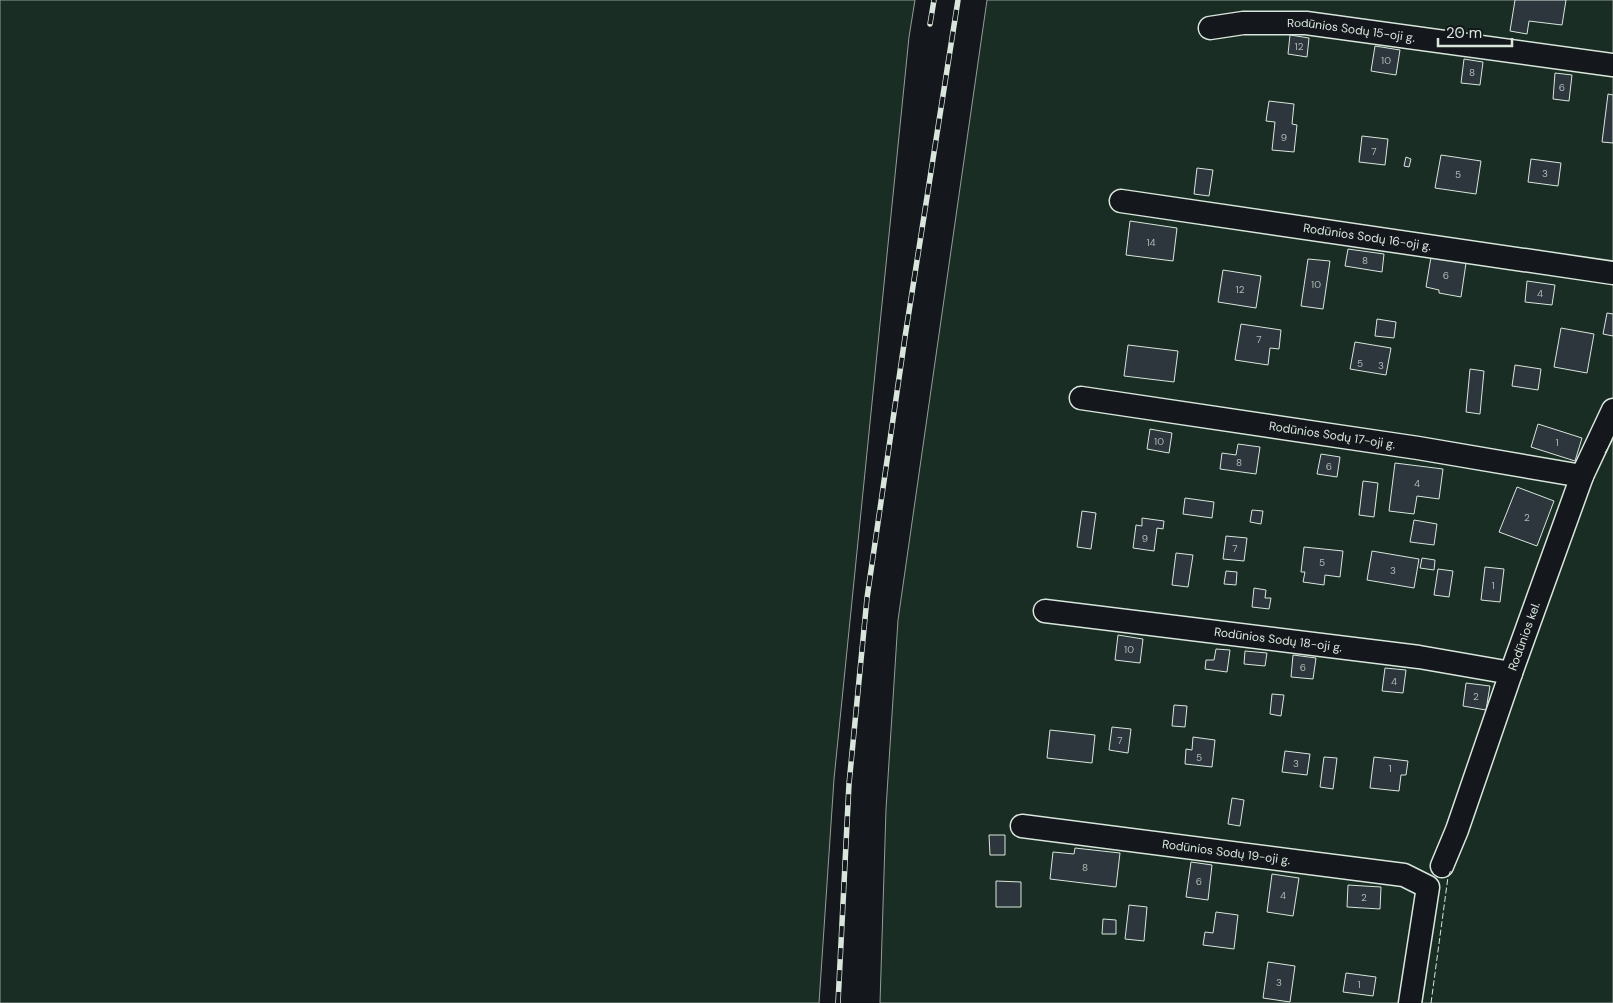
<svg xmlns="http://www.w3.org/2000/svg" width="1613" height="1003" font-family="'DM Sans',sans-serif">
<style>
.green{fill:#1a2d24;stroke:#939e99}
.building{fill:#2c363c;stroke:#d8e6dc}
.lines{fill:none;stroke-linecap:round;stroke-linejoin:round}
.street-casing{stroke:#d8e6dc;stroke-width:25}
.street{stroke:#14181c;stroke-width:22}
.rail-casing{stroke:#d8e6dc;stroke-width:5.5}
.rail{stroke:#14181c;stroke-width:4;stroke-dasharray:11;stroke-linecap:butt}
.fence{stroke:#d8e6dc;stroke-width:1;stroke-dasharray:6 2.5;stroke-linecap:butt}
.labels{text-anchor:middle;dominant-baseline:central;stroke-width:4;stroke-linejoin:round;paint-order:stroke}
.number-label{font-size:10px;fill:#adbab4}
.street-label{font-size:12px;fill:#d8e6dc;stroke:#14181c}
</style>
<rect width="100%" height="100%" fill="#14181c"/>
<g class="green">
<path d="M0,0h915l-6,37 -75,742 -15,224h-819z"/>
<path d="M987,0h626v1003h-733l6,-194 12,-189z"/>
</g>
<g class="building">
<path d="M1515,0h51l-4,25 -33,-4 -2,13 -17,-3z"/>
<path d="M1290,35l19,3 -2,19 -19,-3z"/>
<path d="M1375,46l25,4 -4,25 -25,-4z"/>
<path d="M1464,59l19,3 -3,23 -19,-2z"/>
<path d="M1555,73l17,2 -3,26 -16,-2z"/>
<path d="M1608,94l5,1v48l-11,-1z"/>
<path d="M1269,101l25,3 -2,20 5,1 -3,27 -22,-2 3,-28 -9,-1z"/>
<path d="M1362,136l26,3 -3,26 -26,-3z"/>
<path d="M1441,155l40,6 -5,33 -41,-6z"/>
<path d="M1406,157l5,2 -2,8 -5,-1z"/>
<path d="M1531,159l30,4 -3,23 -30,-4z"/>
<path d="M1197,168l16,2 -4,26 -15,-2z"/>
<path d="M1130,221l47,7 -4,33 -47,-6z"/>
<path d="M1348,249l36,5 -2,18 -37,-6z"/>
<path d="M1431,257l35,6 -5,34 -22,-4v-3l-13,-3z"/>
<path d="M1308,259l22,2 -7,48 -22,-3z"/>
<path d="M1223,270l38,6 -5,32 -38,-6z"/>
<path d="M1527,281l28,4 -3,20 -27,-3z"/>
<path d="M1607,313l6,1v22l-10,-2z"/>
<path d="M1377,319l19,3 -2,16 -19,-2z"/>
<path d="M1241,324l40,6 -2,19 -9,-1 -2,17 -33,-5z"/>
<path d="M1561,328l33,6 -7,39 -33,-6z"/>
<path d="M1355,342l36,6 -5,27 -36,-6z"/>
<path d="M1128,345l50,6 -4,31 -50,-6z"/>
<path d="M1515,365l26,4 -3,21 -26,-4z"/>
<path d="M1470,369l14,2 -4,43 -14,-2z"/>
<path d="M1538,424l44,14 -7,23 -44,-14z"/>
<path d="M1150,429l22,4 -3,20 -22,-4z"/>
<path d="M1238,444l22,3 -4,27 -36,-5 2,-16 14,2z"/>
<path d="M1321,454l19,3 -3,20 -20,-3z"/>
<path d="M1395,463l48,6 -4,30 -22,-3 -3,18 -25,-3z"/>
<path d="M1363,481l15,2 -4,34 -15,-2z"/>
<path d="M1517,487l37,14 -17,45 -38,-14z"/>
<path d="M1185,498l29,4 -2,16 -29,-4z"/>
<path d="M1252,510l11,1 -2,13 -11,-2z"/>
<path d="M1082,511l14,2 -5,36 -14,-2z"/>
<path d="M1142,518l22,3 -1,8 -6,-1 -3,23 -21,-3 3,-23 6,1z"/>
<path d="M1414,520l23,4 -3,21 -24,-3z"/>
<path d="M1226,536l21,2 -3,23 -21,-2z"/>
<path d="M1304,547l39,4 -3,26 -15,-2 -1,10 -21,-3 2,-10h-4z"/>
<path d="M1372,551l47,8 -5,29 -47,-8z"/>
<path d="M1176,553l17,2 -5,32 -16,-2z"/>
<path d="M1422,558l13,2 -1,10 -14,-2z"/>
<path d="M1485,567l19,2 -4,33 -19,-2z"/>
<path d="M1438,569l15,2 -4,26 -15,-2z"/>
<path d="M1226,571l11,1 -1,13 -12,-1z"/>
<path d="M1254,588l12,2 -1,8h6l-2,11 -17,-2z"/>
<path d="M1118,635l25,4 -3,24 -25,-3z"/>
<path d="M1216,649l14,1 -3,22 -22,-3 1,-9h8z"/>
<path d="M1245,651l22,2 -2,13 -21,-2z"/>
<path d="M1293,655l23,3 -3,21 -22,-2z"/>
<path d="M1385,668l21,2 -3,23 -21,-2z"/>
<path d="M1466,683l24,3 -4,24 -23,-4z"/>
<path d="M1272,694l12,1 -3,21 -11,-2z"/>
<path d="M1174,705l13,1 -2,21 -13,-1z"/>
<path d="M1112,727l19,2 -3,24 -19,-3z"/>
<path d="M1050,730l45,5 -3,28 -45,-5z"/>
<path d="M1193,737l22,3 -3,27 -27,-3 1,-15 6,1z"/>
<path d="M1285,751l25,3 -3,21 -25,-3z"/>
<path d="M1324,757l13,1 -4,31 -13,-2z"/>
<path d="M1374,757l34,4 -2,14h-5l-2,16 -29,-3z"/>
<path d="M1232,798l12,2 -4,26 -12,-2z"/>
<path d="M989,835h16v20h-15z"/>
<path d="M1075,848l45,5 -4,34 -66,-8 3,-27 21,2z"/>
<path d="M1191,862l21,3 -4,35 -22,-3z"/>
<path d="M1272,874l27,4 -6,38 -26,-4z"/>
<path d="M996,881l25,1v25h-25z"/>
<path d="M1348,885l33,2 -1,22 -33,-2z"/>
<path d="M1129,905l18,2 -3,34 -19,-2z"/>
<path d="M1216,912l22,3 -4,34 -31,-4 2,-13 8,1z"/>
<path d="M1103,919l13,1v14h-14z"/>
<path d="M1268,962l27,4 -5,36 -27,-4z"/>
<path d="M1346,973l30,4 -3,19 -30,-4z"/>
</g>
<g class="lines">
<defs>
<g id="street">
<path id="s1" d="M1210,28l33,-5h63l307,42"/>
<path id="s2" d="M1121,201l492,72"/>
<path id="s3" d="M1081,398l337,50 164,28"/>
<path id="s4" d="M1045,611l374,46 92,16"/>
<path id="s5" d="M1022,826l382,49 24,12 -18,116"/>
<path id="s6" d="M1442,866l15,-36 54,-157 71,-197 31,-66"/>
</g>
</defs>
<use href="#street" class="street-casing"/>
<use href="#street" class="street"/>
<defs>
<g id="rail">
<path d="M930,24l4,-24"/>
<path d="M838,1003l11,-219 18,-186 38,-261 53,-337"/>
</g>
</defs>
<use href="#rail" class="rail-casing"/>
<use href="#rail" class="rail"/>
<g class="fence">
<path d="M1605,453l8,-14"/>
<path d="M1431,1003l17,-126 3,-7"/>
</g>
</g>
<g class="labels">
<g class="number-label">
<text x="1299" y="46">12</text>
<text x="1386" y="60">10</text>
<text x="1472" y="72">8</text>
<text x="1562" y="87">6</text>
<text x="1284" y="137">9</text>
<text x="1374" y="151">7</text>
<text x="1545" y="173">3</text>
<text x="1458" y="174">5</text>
<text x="1151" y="242">14</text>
<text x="1365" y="260">8</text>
<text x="1446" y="275">6</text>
<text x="1316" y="284">10</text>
<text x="1240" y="289">12</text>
<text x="1540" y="293">4</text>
<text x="1259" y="339">7</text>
<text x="1360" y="363">5</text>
<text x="1381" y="365">3</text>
<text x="1159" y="441">10</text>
<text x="1557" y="442">1</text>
<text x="1239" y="462">8</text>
<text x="1329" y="466">6</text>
<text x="1417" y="483">4</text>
<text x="1527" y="517">2</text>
<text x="1145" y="538">9</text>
<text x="1235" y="548">7</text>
<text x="1322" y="562">5</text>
<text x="1393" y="570">3</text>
<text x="1493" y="585">1</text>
<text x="1129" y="649">10</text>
<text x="1303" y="667">6</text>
<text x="1394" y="681">4</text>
<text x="1476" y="696">2</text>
<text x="1120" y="740">7</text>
<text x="1199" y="757">5</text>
<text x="1296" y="763">3</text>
<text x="1390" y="768">1</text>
<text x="1085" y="867">8</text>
<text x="1199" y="881">6</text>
<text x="1283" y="895">4</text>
<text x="1364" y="897">2</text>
<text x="1279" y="982">3</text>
<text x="1359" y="984">1</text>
</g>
<g class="street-label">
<text stroke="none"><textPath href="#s1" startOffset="142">Rodūnios Sodų 15-oji g.</textPath></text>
<text stroke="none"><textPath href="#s2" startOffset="249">Rodūnios Sodų 16-oji g.</textPath></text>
<text stroke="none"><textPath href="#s3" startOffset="254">Rodūnios Sodų 17-oji g.</textPath></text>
<text stroke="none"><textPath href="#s6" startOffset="244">Rodūnios kel.</textPath></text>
<text stroke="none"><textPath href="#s4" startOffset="235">Rodūnios Sodų 18-oji g.</textPath></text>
<text stroke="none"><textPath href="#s5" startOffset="206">Rodūnios Sodų 19-oji g.</textPath></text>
</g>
</g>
<path d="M1438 38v8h74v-8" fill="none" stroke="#d8e6dc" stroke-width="2.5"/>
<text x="1446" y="38" font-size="15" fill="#d8e6dc" stroke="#14181c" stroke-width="4" paint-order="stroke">20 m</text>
</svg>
